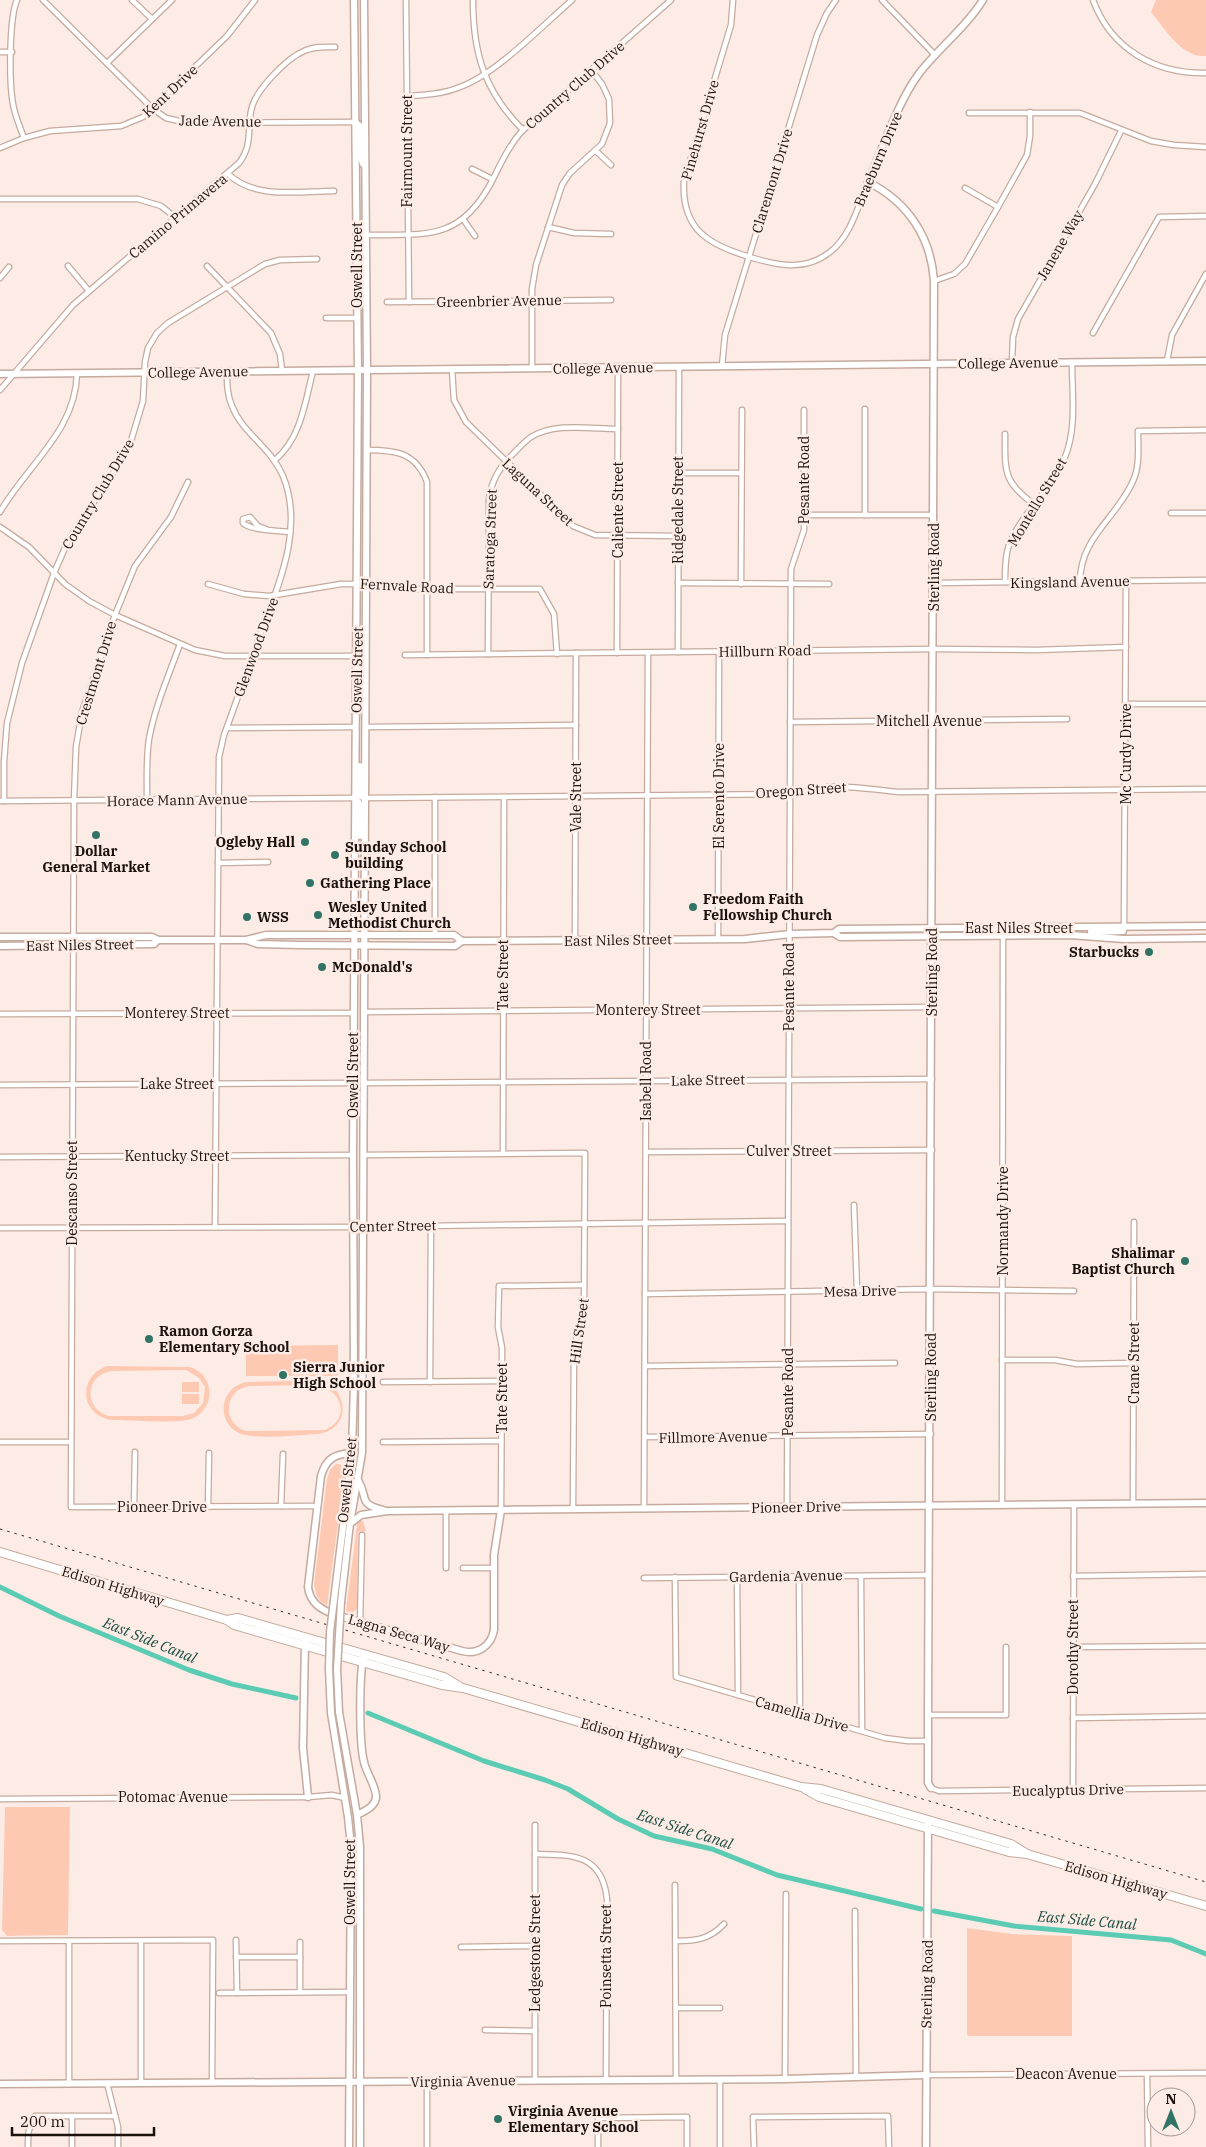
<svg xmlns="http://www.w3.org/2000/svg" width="1206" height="2147" font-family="'IBM Plex Serif',serif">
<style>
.green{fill:#fec9b3;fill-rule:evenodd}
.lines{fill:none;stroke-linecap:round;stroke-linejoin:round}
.canal{stroke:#5bcbb4;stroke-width:5}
.street-casing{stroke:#c4aa9f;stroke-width:7}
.secondary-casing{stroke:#c4aa9f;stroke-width:9}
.primary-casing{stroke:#c4aa9f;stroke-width:10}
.street{stroke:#fff;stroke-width:4.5}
.secondary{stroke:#fff;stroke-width:6}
.primary{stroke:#fff;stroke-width:8}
.rail{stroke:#342a25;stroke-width:1;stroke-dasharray:2.5 5;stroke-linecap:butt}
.secondary-bridge-casing{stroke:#c4aa9f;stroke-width:9;stroke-linecap:butt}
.secondary-bridge{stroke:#fff;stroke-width:6}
.poi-dot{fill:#317466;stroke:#fdece6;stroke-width:2}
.labels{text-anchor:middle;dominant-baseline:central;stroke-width:5;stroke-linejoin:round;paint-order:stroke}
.street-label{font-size:14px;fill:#1b120e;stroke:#fdece6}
.poi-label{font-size:14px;font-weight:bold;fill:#1b120e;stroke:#fdece6;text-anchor:start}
.water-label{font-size:15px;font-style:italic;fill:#1b4c42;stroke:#fdece6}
</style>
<rect width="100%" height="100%" fill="#fdece6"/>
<g class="green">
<path d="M1156,0h50v56c-24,2 -41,-27 -55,-44z"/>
<path d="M338,1345v31h-92v-30z"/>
<path d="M107,1366l83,1c10,3 17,11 19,21 3,13 -6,27 -18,31 -15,5 -59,1 -77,1 -33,-2 -38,-43 -7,-54zM186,1370l13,8 6,9 -2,16 -9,10 -11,3h-74c-26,-7 -24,-42 3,-45z"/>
<path d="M338,1380v5l-6,1c18,16 13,45 -14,48 -20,1 -54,5 -73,1 -16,-3 -25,-20 -20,-35 4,-11 13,-17 23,-18zM318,1385c24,6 33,33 7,45l-79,1c-25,-8 -22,-42 4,-45z"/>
<rect x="182" y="1382" width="17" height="10"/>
<rect x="182" y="1394" width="17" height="10"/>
<path d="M336,1464h4l3,5 1,9 -17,128c-10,-6 -11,-11 -13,-22l13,-105 3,-9z"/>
<path d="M359,1521h4l3,10 -8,1 -1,77 -5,4 -6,-2 11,-87z"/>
<path d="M5,1807h65l-2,128 -61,1 -5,-6z"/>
<path d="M967,1928l45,6 60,2v100h-103l-2,-1z"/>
</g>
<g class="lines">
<g class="canal">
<path d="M0,1587l59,29 130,54 43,14 64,14"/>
<path d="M368,1713l116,48 61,19 23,9 50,30 36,17 58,13 65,26 144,34"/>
<path d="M934,1911l80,15 157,14 35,14"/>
</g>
<defs>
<g id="street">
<path d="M17,0c-8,18 -8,83 -4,104 2,12 7,23 11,34"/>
<path d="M43,0l110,109 13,9 22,5 167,-1"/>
<path d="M132,0l20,19"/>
<path d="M406,0l3,302"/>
<path d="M473,0c0,53 11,91 50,130"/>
<path d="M733,0l-2,25 -47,156c-3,50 27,65 69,77 27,8 53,13 77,-6 21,-16 28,-46 38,-70"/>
<path d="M882,0l53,55"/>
<path d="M1093,0c18,49 62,74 113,73"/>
<path d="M0,52h12"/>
<path d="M107,63l65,-63"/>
<path d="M407,96c18,-1 36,-2 53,-9 36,-13 82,-61 112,-87"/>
<path d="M969,113h111l71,28 23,4 32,2"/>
<path d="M0,148l24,-10 26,-7 71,-5 22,-9 84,-81 28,-36"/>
<path d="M596,151l15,14"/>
<path d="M472,169l20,10"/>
<path d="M228,174c28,26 71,17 106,17"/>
<path d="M965,188l33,19"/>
<path d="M0,199h138l23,7 15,12"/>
<path d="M463,219l12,17"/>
<path d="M548,227l26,6 37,1"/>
<path d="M365,235c60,-1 94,7 126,-52 9,-18 18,-38 32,-53l148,-130"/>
<path d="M68,266l21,25"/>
<path d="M207,266l64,67 9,21 2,17"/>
<path d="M0,278l9,-11"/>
<path d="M934,281l20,-7 11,-10 33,-57 29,-52 3,-19v-24"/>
<path d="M387,302l224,-2"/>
<path d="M326,318h32"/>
<path d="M1093,333l66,-116 47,-1"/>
<path d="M1167,361l5,-26 34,-61"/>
<path d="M1012,363l1,-26 5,-18 77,-135 26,-53"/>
<path d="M722,366l3,-31 92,-300 10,-22 9,-13"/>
<path d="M532,368v-79l4,-24 26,-80 8,-12 32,-29 8,-21 -1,-24 -7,-15 -11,-14"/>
<path d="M452,369l2,31 12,22 107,104 22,9 83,1"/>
<path d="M0,390l73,-85 166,-142c15,-20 7,-35 13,-56 5,-18 35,-49 52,-56 10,-5 21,-4 31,-4"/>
<path d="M1005,434c0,38 -2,48 30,71"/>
<path d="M366,450c29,0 50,2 61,32v173"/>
<path d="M275,460c26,-22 30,-57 38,-89"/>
<path d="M679,473h62"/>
<path d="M188,482l-17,35 -36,49 -20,49 -33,97 -6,35 -2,54 -3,706 246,-1"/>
<path d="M0,512c27,-47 76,-81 77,-139"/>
<path d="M1171,513h35"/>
<path d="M804,515h130"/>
<path d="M865,515v-106"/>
<path d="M0,527l29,20 36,37 24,17 26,14 80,35 30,6h132"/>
<path d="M266,529l-8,-3 -8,-9 -7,2v4c6,7 37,8 47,9"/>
<path d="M1005,582c0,-11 0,-23 3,-34 11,-33 44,-58 57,-91 12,-29 7,-64 7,-95"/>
<path d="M1080,582c0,-45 37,-64 53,-101 7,-15 5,-33 5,-50l68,-1"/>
<path d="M678,583l151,1"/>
<path d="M934,583l272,-3"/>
<path d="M208,584l36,10 25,2 72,-12h43l27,5h129l14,25 3,40"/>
<path d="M741,584l1,-174"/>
<path d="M678,652l1,-285"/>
<path d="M617,653l1,-286"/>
<path d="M488,654l1,-156c3,-18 10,-30 23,-43 6,-6 12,-13 19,-18 24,-15 60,-8 87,-8"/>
<path d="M405,655l529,-6 102,1 90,-3"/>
<path d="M1126,704h80"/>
<path d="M790,722l277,-3"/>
<path d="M365,727l211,-2"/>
<path d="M227,728l129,-1"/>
<path d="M435,797v138"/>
<path d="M365,798l425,-4c14,-1 25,-6 38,-7 24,-2 47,3 71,5l307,-3"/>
<path d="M147,800c0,-21 -1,-41 2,-61 6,-33 20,-64 31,-95"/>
<path d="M0,801l355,-3"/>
<path d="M4,801v-39l3,-39 15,-60 32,-90 14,-32 49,-74 14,-26 12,-40 2,-39 3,-14 9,-15 11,-10 97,-59 15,-4 37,-1"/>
<path d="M218,863l50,-1"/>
<path d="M1124,927l2,-346"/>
<path d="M718,939l1,-287"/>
<path d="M575,941l1,-288"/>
<path d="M364,1012l568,-5"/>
<path d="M0,1014l354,-1"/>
<path d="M364,1083l568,-4"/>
<path d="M0,1085l353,-2"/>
<path d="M646,1152l286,-2"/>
<path d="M503,1153l1,-356"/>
<path d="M363,1155l222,-2 -1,158 -10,36 -1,162"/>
<path d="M0,1157l353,-2"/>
<path d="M854,1205l3,85"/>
<path d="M215,1227l4,-470 5,-22c12,-32 23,-65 35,-97 18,-50 46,-108 24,-162 -13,-30 -41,-43 -51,-70 -5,-11 -5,-23 -5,-34"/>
<path d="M0,1228l355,-1 432,-6"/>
<path d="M645,1294l285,-5 144,2"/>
<path d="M1002,1360h53l22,4 57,-1"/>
<path d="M645,1366l250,-3"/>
<path d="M383,1382l119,-1"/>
<path d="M430,1382l1,-157"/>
<path d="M645,1437l286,-3"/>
<path d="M0,1442h70"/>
<path d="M383,1442l118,-1"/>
<path d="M1133,1504l1,-282"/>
<path d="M1002,1505l1,-569"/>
<path d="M281,1506l2,-52"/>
<path d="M208,1507l1,-54"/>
<path d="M787,1507c2,-312 0,-625 4,-938l13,-39v-120"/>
<path d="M134,1508l1,-56"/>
<path d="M644,1509l4,-856"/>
<path d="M446,1510v58"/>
<path d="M501,1510l1,-162 -4,-21 1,-41 85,-1"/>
<path d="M463,1568h31"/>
<path d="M799,1576l1,137"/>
<path d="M861,1576l1,155"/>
<path d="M1073,1576l133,-2"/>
<path d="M675,1577l1,100 209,61 23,3h21"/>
<path d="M737,1577l1,118"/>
<path d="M644,1578l285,-3"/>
<path d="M360,1622l2,-87"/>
<path d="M1073,1647l133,-1"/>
<path d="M928,1715h78v-68"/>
<path d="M1073,1718l133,-2"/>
<path d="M931,1788l8,3 267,-3"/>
<path d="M1073,1790l1,-285"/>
<path d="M0,1799l308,-2 24,-2 13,3"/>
<path d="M535,1825v256"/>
<path d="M535,1854c36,1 67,-1 72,45l-1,181"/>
<path d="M675,1885l1,195"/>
<path d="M855,1911l1,166"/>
<path d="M236,1940l1,53"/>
<path d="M0,1941l213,-1 -1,143"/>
<path d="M69,1941v143"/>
<path d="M677,1941c19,0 33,-2 47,-17"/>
<path d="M300,1942v50"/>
<path d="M461,1947l74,-1"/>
<path d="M236,1957h64"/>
<path d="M219,1993l130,-1"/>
<path d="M676,2008h44"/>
<path d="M485,2030l50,1"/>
<path d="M1147,2074l1,73"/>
<path d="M926,2075l280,-2"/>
<path d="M720,2079v68"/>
<path d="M785,2079l1,-185"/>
<path d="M107,2083l11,44v20"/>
<path d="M141,2083v-142"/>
<path d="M72,2116v31"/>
<path d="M28,2147c0,-12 0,-21 7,-31h80"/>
<path d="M427,2147v-65"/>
<path d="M598,2147v-29l89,-1v30"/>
<path d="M754,2147l-1,-30 135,-1 1,31"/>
</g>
<g id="secondary">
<path d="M355,122l5,4v28l3,10"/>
<path d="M0,374l1206,-13"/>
<path d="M360,766v27l1,3 4,2"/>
<path d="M355,798l4,5 1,33"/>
<path d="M1091,932l32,-1"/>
<path d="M834,933l6,4 230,-2 54,4 82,-1"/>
<path d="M0,937h152l6,3h88l12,4 41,1 156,1 7,-5"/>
<path d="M246,940l20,-5h188l8,6 283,-2 45,-5 44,-1 5,-4 367,-3"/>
<path d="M0,946l154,-2 4,-4"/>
<path d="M352,1453c-18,1 -26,6 -31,23l-13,111c2,16 13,23 28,28l126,36c16,4 29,-5 32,-21v-75l7,-45"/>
<path d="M358,1480c11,19 -1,23 25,30"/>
<path d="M351,1523l10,-8 26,-4 819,-8"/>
<path d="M334,1600l18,-147 2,-69 -1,-229 5,-784 -4,-371"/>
<path d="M341,1602l9,-79 12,-70 5,-1082 -3,-371"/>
<path d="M305,1641l-2,107 5,49"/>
<path d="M329,1669l2,44 17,104 3,30 -2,300"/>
<path d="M337,1669l2,43 18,103 3,32v300"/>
<path d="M931,1788l-3,-5v-68l6,-1434c-3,-44 -26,-79 -66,-99 14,-32 30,-80 50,-107 20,-27 47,-46 65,-75"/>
<path d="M357,1815c7,-4 17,-7 19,-17 1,-11 -10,-25 -12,-36 -5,-20 -5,-89 0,-108"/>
<path d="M0,2084l785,-5 141,-4"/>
<path d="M926,2147l2,-327"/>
</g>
<g id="primary">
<path d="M0,1552l227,68 7,5 208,60 21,3 338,99 20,2 190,55 16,10"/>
<path d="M227,1620l11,-2 206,59 15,9"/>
<path d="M805,1789l14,8 190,55 18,2 179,52"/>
</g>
</defs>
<use href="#street" class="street-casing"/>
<use href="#secondary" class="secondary-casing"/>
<use href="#primary" class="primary-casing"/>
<use href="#street" class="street"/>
<use href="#secondary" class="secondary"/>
<use href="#primary" class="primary"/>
<path class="rail" d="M0,1529l1206,353"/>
<defs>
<g id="secondary-bridge">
<path d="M329,1669l1,-37 4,-32"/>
<path d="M337,1669l4,-67"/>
</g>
</defs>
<use href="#secondary-bridge" class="secondary-bridge-casing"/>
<use href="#secondary-bridge" class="secondary-bridge"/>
</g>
<g class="poi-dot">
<circle cx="96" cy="835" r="5"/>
<circle cx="305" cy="842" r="5"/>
<circle cx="335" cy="855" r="5"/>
<circle cx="310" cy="883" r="5"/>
<circle cx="693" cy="907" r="5"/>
<circle cx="318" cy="915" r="5"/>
<circle cx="247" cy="917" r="5"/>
<circle cx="1149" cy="952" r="5"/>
<circle cx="322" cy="967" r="5"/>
<circle cx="1185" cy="1261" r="5"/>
<circle cx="149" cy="1339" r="5"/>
<circle cx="283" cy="1375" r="5"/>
<circle cx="498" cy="2119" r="5"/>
</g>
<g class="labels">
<g class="street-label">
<text transform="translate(575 85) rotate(-41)">Country Club Drive</text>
<text transform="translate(170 91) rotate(-43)">Kent Drive</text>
<text transform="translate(220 121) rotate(1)">Jade Avenue</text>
<text transform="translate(700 130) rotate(-74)">Pinehurst Drive</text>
<text transform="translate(407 151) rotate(-90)">Fairmount Street</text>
<text transform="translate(878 159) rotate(-67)">Braeburn Drive</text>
<text transform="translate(772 181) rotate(-73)">Claremont Drive</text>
<text transform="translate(178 216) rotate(-40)">Camino Primavera</text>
<text transform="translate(1060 245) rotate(-60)">Janene Way</text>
<text transform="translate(357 265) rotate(-90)">Oswell Street</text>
<text transform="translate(499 301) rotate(-1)">Greenbrier Avenue</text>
<text transform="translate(1008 363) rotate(-1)">College Avenue</text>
<text transform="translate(603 368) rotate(-1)">College Avenue</text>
<text transform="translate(198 372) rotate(-1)">College Avenue</text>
<text transform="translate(804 480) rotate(-90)">Pesante Road</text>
<text transform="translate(538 492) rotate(43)">Laguna Street</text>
<text transform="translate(98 494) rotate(-59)">Country Club Drive</text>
<text transform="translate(1037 502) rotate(-59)">Montello Street</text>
<text transform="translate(618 510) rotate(-90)">Caliente Street</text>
<text transform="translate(678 510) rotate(-90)">Ridgedale Street</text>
<text transform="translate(490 539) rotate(-88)">Saratoga Street</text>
<text transform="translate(934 567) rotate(-90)">Sterling Road</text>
<text transform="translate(1070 582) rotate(-1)">Kingsland Avenue</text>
<text transform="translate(407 586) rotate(3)">Fernvale Road</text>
<text transform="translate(256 647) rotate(-70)">Glenwood Drive</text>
<text transform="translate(765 651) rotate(-1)">Hillburn Road</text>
<text transform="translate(357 670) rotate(-89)">Oswell Street</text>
<text transform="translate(96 673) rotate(-73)">Crestmont Drive</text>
<text x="929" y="721">Mitchell Avenue</text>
<text transform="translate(1126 754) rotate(-90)">Mc Curdy Drive</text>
<text transform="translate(801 790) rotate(-4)">Oregon Street</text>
<text transform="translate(719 796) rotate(-90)">El Serento Drive</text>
<text transform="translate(576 797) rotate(-90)">Vale Street</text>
<text transform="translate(177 800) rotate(-1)">Horace Mann Avenue</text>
<text x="1019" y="928">East Niles Street</text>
<text transform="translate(618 940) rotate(-1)">East Niles Street</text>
<text transform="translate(80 945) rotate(-1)">East Niles Street</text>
<text transform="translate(932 972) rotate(-90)">Sterling Road</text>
<text transform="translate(503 975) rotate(-90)">Tate Street</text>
<text transform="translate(789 987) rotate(-90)">Pesante Road</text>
<text x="648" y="1010">Monterey Street</text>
<text x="177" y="1013">Monterey Street</text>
<text transform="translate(353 1075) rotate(-90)">Oswell Street</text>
<text transform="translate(708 1080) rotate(-1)">Lake Street</text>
<text transform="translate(646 1081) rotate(-90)">Isabell Road</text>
<text x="177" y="1084">Lake Street</text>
<text x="789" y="1151">Culver Street</text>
<text x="177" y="1156">Kentucky Street</text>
<text transform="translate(72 1193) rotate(-90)">Descanso Street</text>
<text transform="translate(1003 1221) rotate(-90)">Normandy Drive</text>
<text transform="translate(393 1226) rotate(-1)">Center Street</text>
<text transform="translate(860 1291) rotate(-1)">Mesa Drive</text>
<text transform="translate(579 1331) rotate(-82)">Hill Street</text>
<text transform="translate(1134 1363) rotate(-90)">Crane Street</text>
<text transform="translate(931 1377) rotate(-90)">Sterling Road</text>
<text transform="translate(788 1392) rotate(-90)">Pesante Road</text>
<text transform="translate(502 1398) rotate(-90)">Tate Street</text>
<text transform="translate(713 1437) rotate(-1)">Fillmore Avenue</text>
<text transform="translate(347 1480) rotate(-84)">Oswell Street</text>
<text x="162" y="1507">Pioneer Drive</text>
<text transform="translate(796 1507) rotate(-1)">Pioneer Drive</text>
<text transform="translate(786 1576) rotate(-1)">Gardenia Avenue</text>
<text transform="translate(113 1586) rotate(17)">Edison Highway</text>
<text transform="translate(399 1633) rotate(16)">Lagna Seca Way</text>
<text transform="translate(1073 1647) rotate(-90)">Dorothy Street</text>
<text transform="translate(802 1714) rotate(16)">Camellia Drive</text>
<text transform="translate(632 1737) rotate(16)">Edison Highway</text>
<text transform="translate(1068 1790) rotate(-1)">Eucalyptus Drive</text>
<text x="173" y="1797">Potomac Avenue</text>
<text transform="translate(1116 1880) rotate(16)">Edison Highway</text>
<text transform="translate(350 1882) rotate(-90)">Oswell Street</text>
<text transform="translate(535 1953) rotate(-90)">Ledgestone Street</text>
<text transform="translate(606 1956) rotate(-90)">Poinsetta Street</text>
<text transform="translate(927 1984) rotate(-89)">Sterling Road</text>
<text x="1066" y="2074">Deacon Avenue</text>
<text transform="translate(463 2081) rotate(-1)">Virginia Avenue</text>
</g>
<g class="poi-label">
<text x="295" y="842" text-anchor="end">Ogleby Hall</text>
<text x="345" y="847">Sunday School<tspan x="345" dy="16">building</tspan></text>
<text x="96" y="851" text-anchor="middle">Dollar<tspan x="96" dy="16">General Market</tspan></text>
<text x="320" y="883">Gathering Place</text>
<text x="703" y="899">Freedom Faith<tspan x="703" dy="16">Fellowship Church</tspan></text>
<text x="328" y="907">Wesley United<tspan x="328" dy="16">Methodist Church</tspan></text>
<text x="257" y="917">WSS</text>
<text x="1139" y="952" text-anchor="end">Starbucks</text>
<text x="332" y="967">McDonald's</text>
<text x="1175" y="1253" text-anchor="end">Shalimar<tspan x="1175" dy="16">Baptist Church</tspan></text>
<text x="159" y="1331">Ramon Gorza<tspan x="159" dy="16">Elementary School</tspan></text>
<text x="293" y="1367">Sierra Junior<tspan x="293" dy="16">High School</tspan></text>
<text x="508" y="2111">Virginia Avenue<tspan x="508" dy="16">Elementary School</tspan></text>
</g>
<g class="water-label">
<text transform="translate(150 1640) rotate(22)">East Side Canal</text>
<text transform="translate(685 1829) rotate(18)">East Side Canal</text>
<text transform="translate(1087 1920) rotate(5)">East Side Canal</text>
</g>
</g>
<g transform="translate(1171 2112)"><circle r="24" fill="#fdece6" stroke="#a39590"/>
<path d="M0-4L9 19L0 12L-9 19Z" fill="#317466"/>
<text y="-8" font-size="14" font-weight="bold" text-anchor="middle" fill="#1b120e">N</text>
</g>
<path d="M12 2127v8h142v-8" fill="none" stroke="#1b120e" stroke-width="2.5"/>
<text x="20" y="2127" font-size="15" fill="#1b120e" stroke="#fdece6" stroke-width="4" paint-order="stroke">200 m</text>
</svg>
